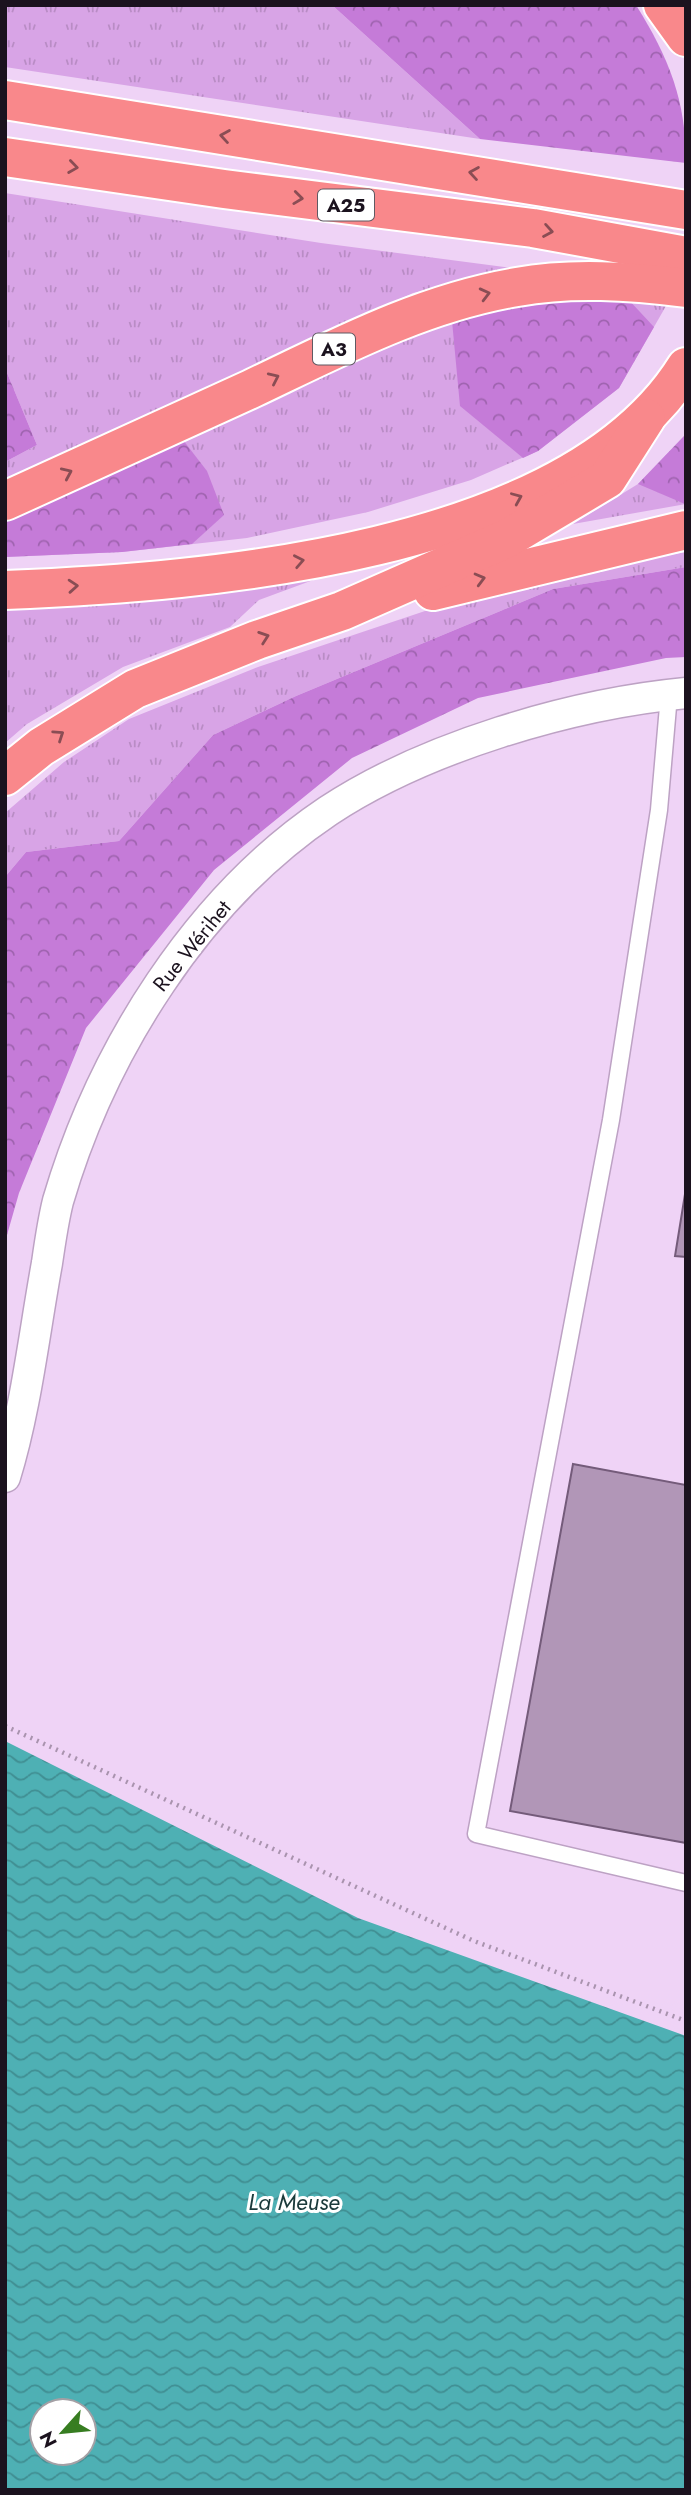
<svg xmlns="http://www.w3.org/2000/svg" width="691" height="2495" font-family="Jost,sans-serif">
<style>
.grass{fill:url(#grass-tufts)}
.forest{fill:url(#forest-crowns)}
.water{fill:url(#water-waves);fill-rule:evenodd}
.building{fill:#b196b7;stroke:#745b7a;stroke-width:2}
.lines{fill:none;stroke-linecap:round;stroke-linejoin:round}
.lane-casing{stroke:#bda2c4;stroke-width:19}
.street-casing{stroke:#bda2c4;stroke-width:33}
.highway-casing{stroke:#fff;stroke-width:42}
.path{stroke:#a993ae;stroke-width:4.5;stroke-dasharray:2 5;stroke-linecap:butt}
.lane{stroke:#fff;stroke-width:16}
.street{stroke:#fff;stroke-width:30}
.highway{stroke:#f9888b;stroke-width:38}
.oneway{stroke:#8a4d54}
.labels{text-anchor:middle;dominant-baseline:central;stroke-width:6;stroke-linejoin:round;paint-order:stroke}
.shield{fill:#fff;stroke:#5f5962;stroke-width:2}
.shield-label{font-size:19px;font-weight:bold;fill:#1b121e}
.street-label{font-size:21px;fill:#1b121e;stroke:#fff}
.water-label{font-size:23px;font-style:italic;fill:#1b3a3b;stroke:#fff}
</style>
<defs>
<pattern id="grass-tufts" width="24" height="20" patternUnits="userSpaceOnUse" patternTransform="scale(1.75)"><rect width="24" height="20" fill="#d8a4e6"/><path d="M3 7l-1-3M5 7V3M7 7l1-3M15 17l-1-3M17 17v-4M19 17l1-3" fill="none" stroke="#b98cc5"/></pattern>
<pattern id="forest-crowns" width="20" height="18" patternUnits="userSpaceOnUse" patternTransform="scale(1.75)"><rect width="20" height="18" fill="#c57bd8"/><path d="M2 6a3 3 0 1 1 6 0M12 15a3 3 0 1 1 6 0" fill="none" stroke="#9f63af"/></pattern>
<pattern id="water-waves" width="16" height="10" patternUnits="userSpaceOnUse" patternTransform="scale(1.75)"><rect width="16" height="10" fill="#4eb0b4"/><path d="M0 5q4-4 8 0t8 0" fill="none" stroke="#408e92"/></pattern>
</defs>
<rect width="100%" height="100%" fill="#efd3f6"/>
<g class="grass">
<path d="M5,5h327l148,134 -475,-72z"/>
<path d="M5,193l316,50 199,26 -107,24 -408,188v-19l32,-17 -32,-77z"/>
<path d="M553,296l117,3 -51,89 -81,63 -67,29 -103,32 -121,26 -125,14 -117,5 178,-117 246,-113z"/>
<path d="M686,434v70l-113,20 65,-40z"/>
<path d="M686,552v15l-133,22 -257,107 -83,39 -94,106 -93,11 -21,25v-64l59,-51 65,-43 129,-52 170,-57 144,-38z"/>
<path d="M343,569l-84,31 -29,27 -107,40 -96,57 -22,19v-139z"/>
</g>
<g class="forest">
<path d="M332,5h304c33,53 50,95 50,158l-206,-24z"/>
<path d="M553,296l74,2 27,29 -35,61 -81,63 -15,7 -63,-52 -8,-85z"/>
<path d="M5,368l32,77 -32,17z"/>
<path d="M686,434v70h-1l-47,-20z"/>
<path d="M183,440l24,31 17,44 -32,29 -70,8 -117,5v-38z"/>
<path d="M686,567v90l-20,1 -188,40 -126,60 -138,112 -128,158 -67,165 -14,49v-365l21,-25 93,-11 94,-106 83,-39 257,-107z"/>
</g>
<path class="water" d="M5,1741l353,177 328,118v454h-681zM42,2411h42v42h-42z"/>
<g class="building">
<path d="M686,1188v69l-11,-1z"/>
<path d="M573,1464l113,21v358l-176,-32z"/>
</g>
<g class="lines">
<defs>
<path id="lane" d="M669,695l-10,115 -48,310 -135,714 210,49"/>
<path id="street" d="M5,1477c21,-68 29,-143 42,-214 3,-21 6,-42 11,-62 44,-150 139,-302 270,-390 97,-64 243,-107 358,-118"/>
<g id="highway">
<path d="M663,5l23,32"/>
<path d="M5,100l681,110"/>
<path d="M5,157l219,32 309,39 153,28"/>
<path d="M5,501c82,-37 164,-74 246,-112 86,-41 171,-86 266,-102 55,-10 113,-6 169,1"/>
<path d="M5,590c201,-8 564,-36 681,-223"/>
<path d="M433,591l253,-61"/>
<path d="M5,776l36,-29 94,-58 122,-49 85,-29 166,-73 99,-59 39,-61"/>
</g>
</defs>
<use href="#lane" class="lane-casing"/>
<use href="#street" class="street-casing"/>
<use href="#highway" class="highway-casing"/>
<path class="path" d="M5,1726l469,215 212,80"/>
<use href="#lane" class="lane"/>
<use href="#street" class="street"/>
<use href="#highway" class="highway"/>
</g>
<defs><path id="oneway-chevron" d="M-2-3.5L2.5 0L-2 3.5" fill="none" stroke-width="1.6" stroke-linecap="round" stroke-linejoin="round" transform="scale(1.75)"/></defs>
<g class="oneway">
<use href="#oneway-chevron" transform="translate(225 136) rotate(-171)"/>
<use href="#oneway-chevron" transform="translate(73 167) rotate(8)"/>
<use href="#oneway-chevron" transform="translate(474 173) rotate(-171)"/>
<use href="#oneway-chevron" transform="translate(298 198) rotate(7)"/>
<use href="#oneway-chevron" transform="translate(548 231) rotate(10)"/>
<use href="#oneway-chevron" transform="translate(485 294) rotate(-14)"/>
<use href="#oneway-chevron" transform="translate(274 378) rotate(-25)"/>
<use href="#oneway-chevron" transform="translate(67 473) rotate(-24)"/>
<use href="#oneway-chevron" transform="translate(517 498) rotate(-23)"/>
<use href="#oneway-chevron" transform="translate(299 561) rotate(-11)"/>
<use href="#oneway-chevron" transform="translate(480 579) rotate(-15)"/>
<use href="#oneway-chevron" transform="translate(73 586) rotate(-4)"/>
<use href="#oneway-chevron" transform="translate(264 637) rotate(-19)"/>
<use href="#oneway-chevron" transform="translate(59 735) rotate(-34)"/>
</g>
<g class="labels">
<g class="shield">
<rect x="318" y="189.5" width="56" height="31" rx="5"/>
<rect x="313" y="333.5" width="42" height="31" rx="5"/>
</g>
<g class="shield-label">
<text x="346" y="205">A25</text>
<text x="334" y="349">A3</text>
</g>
<g class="street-label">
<text transform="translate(192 946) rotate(-51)">Rue Wérihet</text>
</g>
<g class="water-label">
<text x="294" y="2202">La Meuse</text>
</g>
</g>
<rect width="691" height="2495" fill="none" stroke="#1b121e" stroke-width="14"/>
<g transform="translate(63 2432) rotate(243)"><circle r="33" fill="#ffffff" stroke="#a4a0a5" stroke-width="2"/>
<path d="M0-5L12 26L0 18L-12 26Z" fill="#377d21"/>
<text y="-10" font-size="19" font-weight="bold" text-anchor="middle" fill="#1b121e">N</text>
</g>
</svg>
